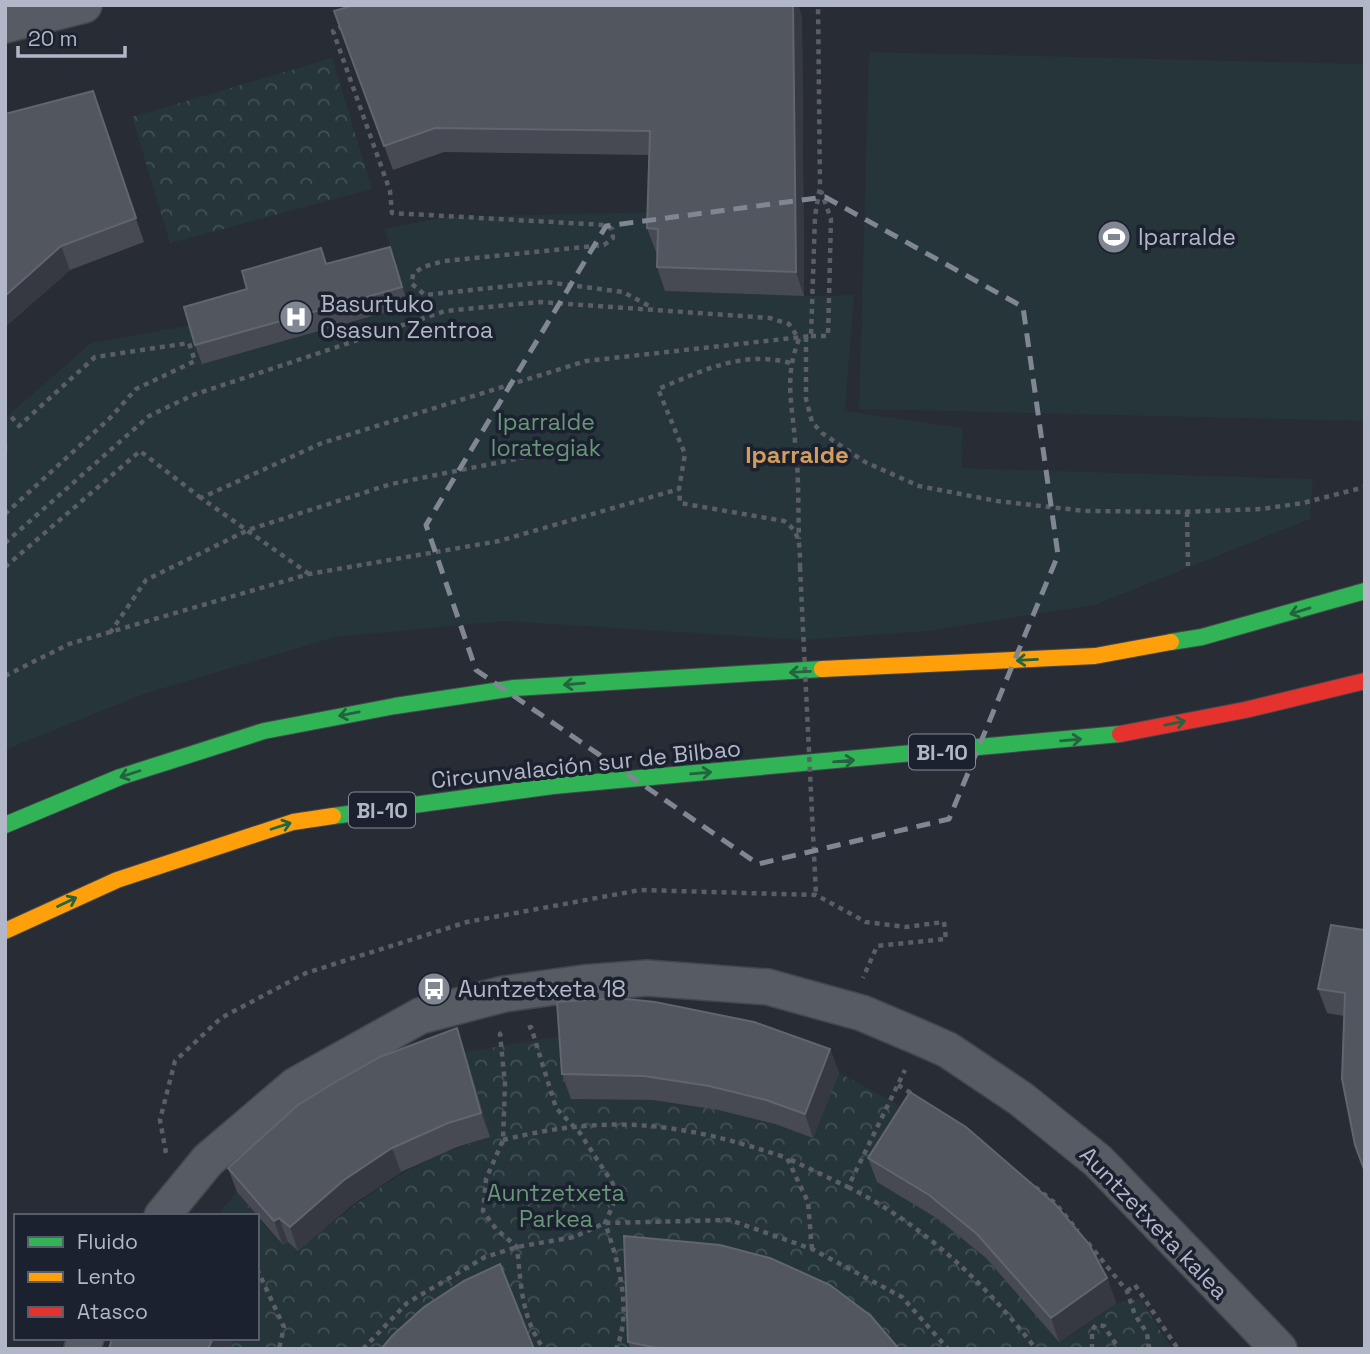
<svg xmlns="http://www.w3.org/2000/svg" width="1370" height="1354" font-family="'Space Grotesk',sans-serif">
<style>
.park{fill:url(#park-crowns)}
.garden{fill:#25353a}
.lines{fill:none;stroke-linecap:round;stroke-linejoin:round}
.street-casing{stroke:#44474d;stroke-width:38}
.fast-casing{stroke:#45484f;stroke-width:18}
.slow-casing{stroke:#45484f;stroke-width:18}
.jam-casing{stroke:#45484f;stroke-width:18}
.path{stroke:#5b5e66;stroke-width:4.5;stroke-dasharray:5 5;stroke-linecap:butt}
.street{stroke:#575b63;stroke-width:35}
.fast{stroke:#30b455;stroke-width:16}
.slow{stroke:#ff9f0a;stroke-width:16}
.jam{stroke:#e5322d;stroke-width:16}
.path-bridge{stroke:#5b5e66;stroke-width:4.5;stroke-dasharray:5 5;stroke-linecap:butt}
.wall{fill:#474a53}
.shaded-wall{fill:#363941}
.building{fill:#52565f;stroke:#61656f;stroke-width:2}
.oneway{stroke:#246340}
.marked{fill:none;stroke:#818693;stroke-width:5;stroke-dasharray:14 9;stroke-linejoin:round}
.labels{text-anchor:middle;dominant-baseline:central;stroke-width:7;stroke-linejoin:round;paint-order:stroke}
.shield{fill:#1b212f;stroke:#848a99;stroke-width:2}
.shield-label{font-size:21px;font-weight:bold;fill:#b1b7c6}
.poi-label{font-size:23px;fill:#b1b7c6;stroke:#1b212f;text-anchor:start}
.park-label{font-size:23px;fill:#689777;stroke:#1b212f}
.street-label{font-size:23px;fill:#b1b7c6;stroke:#1b212f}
.neighbourhood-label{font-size:24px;font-weight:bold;fill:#d39c5f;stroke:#1b212f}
</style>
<defs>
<pattern id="park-crowns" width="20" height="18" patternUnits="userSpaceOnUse" patternTransform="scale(1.75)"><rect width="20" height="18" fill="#25353a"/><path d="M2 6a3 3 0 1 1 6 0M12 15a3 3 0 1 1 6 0" fill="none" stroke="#425055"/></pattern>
</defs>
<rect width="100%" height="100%" fill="#282c34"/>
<g class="park">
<path d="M332,58l40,131 -202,54 -38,-126z"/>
<path d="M567,1035l86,65 65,10 57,14 38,14 26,-65 80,43 -42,66 61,37 48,39 74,84 56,-39 24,-4 32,50h-285l-254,-88 3,88h-407l7,-11h21v-122l25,29 6,-3 11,9c63,-54 109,-90 191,-114l-25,-85z"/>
<path d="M237,1192l20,24h-40z"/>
</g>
<g class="garden">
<path d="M869,52l496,12v357l-506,-12z"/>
<path d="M659,212l8,41 137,43 50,-1 -9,116 118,17 -1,40 351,11 -3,40 -215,86 -168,26 -122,9 -301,-19 -169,16 -191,57 -139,56v-297l4,-4 -4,-5v-26l86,-75 100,-18 206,-60 -13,-36 60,-12z"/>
</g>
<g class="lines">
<defs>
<g id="street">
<path d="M5,25l79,-20"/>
<path d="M162,1216l46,-56 88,-75 124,-69 84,-22 79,-11 64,-5 121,9 94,26 59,25 27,12 73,49 77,62 181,188"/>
<path d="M82,1349l4,-11"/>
</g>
<g id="fast">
<path d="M1171,642l31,-5 163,-46"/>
<path d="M333,816l220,-30 567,-52"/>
<path d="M5,825l115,-48 144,-46 131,-25 119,-18 308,-19"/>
</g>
<g id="slow">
<path d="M822,669l273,-13 76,-14"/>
<path d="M5,931l112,-51 176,-58 40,-6"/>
</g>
<path id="jam" d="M1120,734l125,-24 120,-29"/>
</defs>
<use href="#street" class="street-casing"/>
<use href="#fast" class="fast-casing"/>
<use href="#slow" class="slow-casing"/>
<use href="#jam" class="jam-casing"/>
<g class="path">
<path d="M343,26l-10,5 57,160 2,22 213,12 7,4 1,9 -9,7 -160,16 -21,6 -10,7 -1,10 13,11 121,-13 77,10 30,16"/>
<path d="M811,336h17l3,-117 -10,-28"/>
<path d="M806,337v62l6,23 10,11 43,29 54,24 78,15 88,10 95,1 82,-3 41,-6 62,-16"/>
<path d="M799,339c-15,39 -7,63 -4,102 4,32 3,66 4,98"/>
<path d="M790,363c-48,-13 -88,8 -132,26l27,65 -6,35 1,14 104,18c17,11 16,27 16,46"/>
<path d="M1187,512l1,54"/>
<path d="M5,514l105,-96 26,-29 59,-28 -6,-18 -94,14 -76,69 -10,-12"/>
<path d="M5,543l144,-127 44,-21 252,-84 95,-9 230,16 19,6 10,15"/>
<path d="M5,567l135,-116 61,47"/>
<path d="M309,574l-108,-76 121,-55 264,-82 225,-25 4,-120 5,-29 -2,-182"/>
<path d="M110,633l36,-53 102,-50 143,-46 180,-36"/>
<path d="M5,676l64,-32 240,-70 190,-33 180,-52"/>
<path d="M528,1028l3,-1 25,81 24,25 33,51v21l-8,18c13,38 28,88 11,126"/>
<path d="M502,1033l-2,1 5,50 -2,56 -17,39 -3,32 13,18 21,18c4,36 4,71 27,102"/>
<path d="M898,1085l16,10"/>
<path d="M503,1140c108,-27 181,-17 284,18"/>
<path d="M166,1153l-6,-33 15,-59 46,-43 85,-45 161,-51 173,-32 176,5 50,27 40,5 38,-5 2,17 -69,7 -14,32"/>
<path d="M848,1187c76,38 136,95 188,162"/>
<path d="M1035,1187l20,16 23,28"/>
<path d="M1088,1243l39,48 8,24 12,18 2,16"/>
<path d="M812,1249l-4,-47 -21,-44 61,29 57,-117"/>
<path d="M257,1269l27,58 -5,22"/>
<path d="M1127,1291l8,-6 43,64"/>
<path d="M363,1349l44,-46 78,-46 32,-10 57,-10 31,-14 125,-3 82,29 90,48 46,52"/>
<path d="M1092,1349v-19l4,-5 8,1 15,23"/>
</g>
<use href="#street" class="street"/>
<use href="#fast" class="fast"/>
<use href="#slow" class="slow"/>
<use href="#jam" class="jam"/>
<path class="path-bridge" d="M800,567l16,328"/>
</g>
<g class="wall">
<path d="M355,5h443l4,13 2,278 -139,-5 -8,-24v-14l-1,-1 -9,-24 2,-73 -205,-3 -51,18 -59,-159z"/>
<path d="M93,91l51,151 -74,28 -65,57v-213z"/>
<path d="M321,248l6,16 70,1 11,41 -206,58 -7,-19 52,-56z"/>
<path d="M1365,930l-21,86 -17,-3 -9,-24z"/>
<path d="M830,1049l9,24 -26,65 -38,-14 -57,-14 -65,-10 -82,-1 -9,-25z"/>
<path d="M465,1052l25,85 -33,10 -56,25 -48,32 -55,47 -10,-9 -5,3 -46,-53 -9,-24z"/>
<path d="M868,1158l239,120 9,25 -57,39 -73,-84 -48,-39 -61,-37z"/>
<path d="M628,1342l271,7h-268z"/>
</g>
<g class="shaded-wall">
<path d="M793,5h5l4,13 2,278 -8,-24z"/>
<path d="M93,91l9,24 42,127 -8,-24z"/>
<path d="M61,246l9,24 -65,57v-31z"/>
<path d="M390,247l7,18 11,41 -6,-19z"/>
<path d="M5,437l4,12 -4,4z"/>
<path d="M457,1028l8,24 25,85 -9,-24z"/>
<path d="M830,1049l9,24 -26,65 -8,-24z"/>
<path d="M392,1148l9,24 -48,32 -55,47 -8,-24 54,-47z"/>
<path d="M279,1218l9,24 -5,3 -9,-24z"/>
<path d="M1107,1278l9,25 -57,39 -8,-24z"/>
<path d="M213,1338h23l-7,11h-21z"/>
</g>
<g class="building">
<path d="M355,5h438l3,267 -139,-5 1,-38 -11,-1 3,-97 -215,-3 -51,18 -50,-135z"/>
<path d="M93,91l43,127 -75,28 -56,50v-182z"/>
<path d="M390,247l12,40 -207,58 -11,-38 63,-18 -5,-18 79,-23 5,16z"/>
<path d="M1331,925l34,5v242l-10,-27 -13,-66 3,-86 -27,-4z"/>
<path d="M617,998l38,4 99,20 76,27 -25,65 -39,-14 -57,-14 -65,-10 -82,-2 -5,-72z"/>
<path d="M457,1028l24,85 -33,10 -56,25 -48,32 -54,47 -11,-9 -5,3 -46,-53 70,-63 34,-21 48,-27z"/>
<path d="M910,1092l56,35 89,77 34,40 18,34 -56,40 -74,-84 -48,-39 -61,-37z"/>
<path d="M624,1236l96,9 50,13 60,27 41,31 28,33h-237l-34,-7z"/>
<path d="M500,1264l34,85h-153l12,-14 31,-28 40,-26z"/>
<path d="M112,1338h101l-5,11h-99z"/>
</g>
<defs><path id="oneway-shaft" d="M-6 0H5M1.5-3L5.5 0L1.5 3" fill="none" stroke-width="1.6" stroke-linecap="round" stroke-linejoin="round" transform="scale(1.75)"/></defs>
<g class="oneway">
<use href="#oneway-shaft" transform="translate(1300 611) rotate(163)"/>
<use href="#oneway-shaft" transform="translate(1027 660) rotate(177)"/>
<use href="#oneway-shaft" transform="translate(800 672) rotate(177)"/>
<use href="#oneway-shaft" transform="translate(574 684) rotate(175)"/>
<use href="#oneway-shaft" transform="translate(349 714) rotate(169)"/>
<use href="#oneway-shaft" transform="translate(1175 723) rotate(-11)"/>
<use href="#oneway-shaft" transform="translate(1071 740) rotate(-5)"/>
<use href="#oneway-shaft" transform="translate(844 761) rotate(-5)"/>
<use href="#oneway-shaft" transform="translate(701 773) rotate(-5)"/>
<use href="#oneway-shaft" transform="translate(130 774) rotate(162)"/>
<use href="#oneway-shaft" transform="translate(281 826) rotate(-18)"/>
<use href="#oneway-shaft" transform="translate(67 902) rotate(-25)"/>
</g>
<path class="marked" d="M825,197l198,110 35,248 -109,264 -191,45 -282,-194 -50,-145 180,-299z"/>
<defs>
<symbol id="stadium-disc" viewBox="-11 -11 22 22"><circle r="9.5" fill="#818693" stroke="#1b212f"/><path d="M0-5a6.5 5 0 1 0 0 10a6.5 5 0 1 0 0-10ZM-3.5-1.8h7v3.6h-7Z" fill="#fff"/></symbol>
<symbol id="hospital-disc" viewBox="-11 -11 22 22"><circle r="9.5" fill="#818693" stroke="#1b212f"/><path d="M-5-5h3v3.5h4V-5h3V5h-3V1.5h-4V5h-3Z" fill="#fff"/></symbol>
<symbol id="bus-disc" viewBox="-11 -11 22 22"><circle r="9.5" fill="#818693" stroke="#1b212f"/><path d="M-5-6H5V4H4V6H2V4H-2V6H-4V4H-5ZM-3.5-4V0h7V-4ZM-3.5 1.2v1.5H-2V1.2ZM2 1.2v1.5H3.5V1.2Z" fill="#fff"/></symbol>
</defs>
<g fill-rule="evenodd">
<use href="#stadium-disc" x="1095" y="218" width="38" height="38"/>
<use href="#hospital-disc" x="277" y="298" width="38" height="38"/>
<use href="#bus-disc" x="415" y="970" width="38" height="38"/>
</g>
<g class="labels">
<g class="shield">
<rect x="909" y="734.5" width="66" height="35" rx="5"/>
<rect x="349" y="792.5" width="66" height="35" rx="5"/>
</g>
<g class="shield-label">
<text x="942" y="752">BI-10</text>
<text x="382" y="810">BI-10</text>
</g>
<g class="poi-label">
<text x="1138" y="237">Iparralde</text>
<text x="320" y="304">Basurtuko<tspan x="320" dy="26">Osasun Zentroa</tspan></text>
<text x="458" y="989">Auntzetxeta 18</text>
</g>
<g class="park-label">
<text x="546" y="422">Iparralde<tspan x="546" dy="26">lorategiak</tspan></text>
<text x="556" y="1193">Auntzetxeta<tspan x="556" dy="26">Parkea</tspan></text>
</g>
<g class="street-label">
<text transform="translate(586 764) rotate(-6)">Circunvalación sur de Bilbao</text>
<text transform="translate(1154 1223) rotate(46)">Auntzetxeta kalea</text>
</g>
<g class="neighbourhood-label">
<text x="797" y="454">Iparralde</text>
</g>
</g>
<rect width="1370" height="1354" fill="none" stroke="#b1b7c6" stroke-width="14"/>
<rect x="14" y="1214" width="245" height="126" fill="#1b212f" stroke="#575d6b" stroke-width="2"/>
<rect x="28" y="1237" width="35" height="10" fill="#30b455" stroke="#575d6b" stroke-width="2"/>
<text x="77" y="1249" font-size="21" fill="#b1b7c6">Fluido</text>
<rect x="28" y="1272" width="35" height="10" fill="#ff9f0a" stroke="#575d6b" stroke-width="2"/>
<text x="77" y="1284" font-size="21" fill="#b1b7c6">Lento</text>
<rect x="28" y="1307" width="35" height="10" fill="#e5322d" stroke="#575d6b" stroke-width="2"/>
<text x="77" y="1319" font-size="21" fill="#b1b7c6">Atasco</text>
<path d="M18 46v10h107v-10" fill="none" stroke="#b1b7c6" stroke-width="3.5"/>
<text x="28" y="46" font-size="21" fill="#b1b7c6" stroke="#1b212f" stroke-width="5" paint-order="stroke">20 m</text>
</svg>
